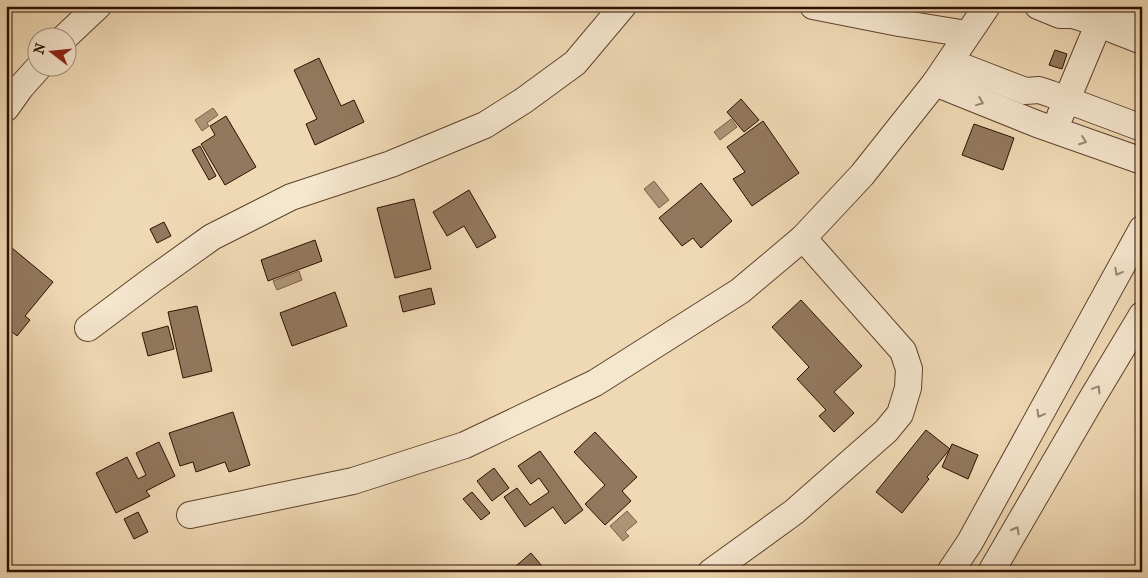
<svg xmlns="http://www.w3.org/2000/svg" width="1148" height="578" font-family="'IM FELL French Canon',serif">
<style>
.water{fill:#ad9477;stroke:#7a5f47}
.building{fill:#92785e;stroke:#2d0f00}
.lines{fill:none;stroke-linecap:round;stroke-linejoin:round}
.minor-casing{stroke:#5e422d;stroke-width:28}
.minor{stroke:#f5e6ce;stroke-width:26}
.oneway{stroke:#9b8571}
</style>
<rect width="100%" height="100%" fill="#efd9b4"/>
<filter id="stains"><feTurbulence type="fractalNoise" baseFrequency=".004" numOctaves="4"/><feColorMatrix values="0 0 0 0 .2 0 0 0 0 .09 0 0 0 0 .02 0 0 0 .5 -.17"/></filter>
<radialGradient id="worn" r=".72"><stop offset=".6" stop-color="#630" stop-opacity="0"/><stop offset="1" stop-color="#630" stop-opacity=".3"/></radialGradient>
<g class="water">
<path d="M213,108l5,7 -11,8 2,3 -7,5 -7,-11z"/>
<path d="M731,119l6,8 -17,13 -6,-8z"/>
<path d="M654,181l15,19 -10,8 -15,-19z"/>
<path d="M299,271l3,9 -25,10 -4,-9z"/>
<path d="M627,511l10,11 -12,10 4,4 -6,5 -13,-15z"/>
</g>
<g class="building">
<path d="M1055,50l12,4 -5,15 -13,-4z"/>
<path d="M319,58l22,48 13,-6 10,22 -49,23 -9,-21 11,-5 -23,-49z"/>
<path d="M741,99l18,21 -15,12 -17,-20z"/>
<path d="M226,116l30,51 -31,18 -24,-41 14,-9 -5,-9z"/>
<path d="M763,121l36,52 -47,33 -19,-27 12,-7 -18,-25z"/>
<path d="M974,124l40,14 -11,32 -41,-15z"/>
<path d="M200,146l16,30 -7,4 -17,-30z"/>
<path d="M701,183l31,38 -31,27 -8,-10 -11,8 -23,-28z"/>
<path d="M469,190l27,47 -19,11 -13,-22 -17,10 -14,-24z"/>
<path d="M414,199l17,70 -36,9 -18,-70z"/>
<path d="M164,222l7,14 -14,7 -7,-14z"/>
<path d="M315,240l7,21 -54,20 -7,-21z"/>
<path d="M6,243l47,39 -28,34 5,4 -13,16 -11,-9z"/>
<path d="M431,288l4,16 -32,8 -4,-16z"/>
<path d="M335,292l12,34 -55,20 -12,-33z"/>
<path d="M801,300l61,66 -28,26 20,21 -20,19 -15,-16 7,-6 -29,-31 12,-12 -37,-40z"/>
<path d="M197,306l15,65 -29,7 -15,-66z"/>
<path d="M168,326l6,23 -26,7 -6,-23z"/>
<path d="M233,412l17,53 -21,7 -4,-10 -29,10 -3,-10 -13,4 -11,-33z"/>
<path d="M926,430l24,19 -23,28 2,2 -27,34 -26,-21z"/>
<path d="M595,432l42,45 -15,14 9,10 -26,24 -20,-21 20,-19 -31,-33z"/>
<path d="M159,442l16,34 -29,15 4,5 -34,17 -20,-40 31,-16 11,22 8,-4 -10,-22z"/>
<path d="M952,444l26,11 -10,24 -26,-12z"/>
<path d="M540,451l43,59 -18,14 -12,-17 -28,20 -21,-30 13,-9 13,17 19,-13 -10,-14 -8,6 -13,-18z"/>
<path d="M494,468l15,20 -17,13 -15,-20z"/>
<path d="M472,492l18,21 -9,7 -18,-21z"/>
<path d="M138,512l10,20 -14,7 -10,-20z"/>
<path d="M531,553l16,19h-38z"/>
</g>
<g class="lines">
<defs>
<g id="minor">
<path d="M813,6l86,17 68,11"/>
<path d="M1038,6l22,9h13l13,4 56,22"/>
<path d="M1111,6l31,13"/>
<path d="M64,38l34,-32"/>
<path d="M950,62l75,29 14,-1 12,4 91,34"/>
<path d="M935,83l102,41 105,37"/>
<path d="M6,108l15,-21 17,-19"/>
<path d="M1060,116l46,-110"/>
<path d="M88,328l64,-48 60,-43 79,-40 100,-33 94,-39 38,-24 52,-38 48,-57"/>
<path d="M190,515l163,-34 112,-36 130,-62 145,-92 63,-53 59,-63 73,-92 52,-77"/>
<path d="M711,572l83,-60 92,-81 14,-17 8,-26 1,-19 -6,-18 -100,-113"/>
<path d="M950,572l20,-30 172,-313"/>
<path d="M991,572l100,-172 51,-85"/>
</g>
</defs>
<use href="#minor" class="minor-casing"/>
<use href="#minor" class="minor"/>
</g>
<defs><path id="oneway-chevron" d="M-2-3.5L2.5 0L-2 3.5" fill="none" stroke-width="1.6" stroke-linecap="round" stroke-linejoin="round" transform="scale(1.25)"/></defs>
<g class="oneway">
<use href="#oneway-chevron" transform="translate(980 102) rotate(22)"/>
<use href="#oneway-chevron" transform="translate(1083 141) rotate(20)"/>
<use href="#oneway-chevron" transform="translate(1118 272) rotate(119)"/>
<use href="#oneway-chevron" transform="translate(1097 389) rotate(-59)"/>
<use href="#oneway-chevron" transform="translate(1040 414) rotate(119)"/>
<use href="#oneway-chevron" transform="translate(1016 530) rotate(-60)"/>
</g>
<rect width="1148" height="578" fill="none" stroke="#efd9b4" stroke-width="25"/>
<rect x="8" y="8" width="1133" height="563" fill="none" stroke="#2d0f00" stroke-width="2.5"/>
<rect x="12" y="12" width="1123" height="553" fill="none" stroke="#2d0f00"/>
<g transform="translate(52 52) rotate(286)"><circle r="24" fill="#f5e6ce" stroke="#a5907c"/>
<path d="M0-4L9 19L0 12L-9 19Z" fill="#8f2418"/>
<text y="-8" font-size="14" font-weight="bold" text-anchor="middle" fill="#2d0f00">N</text>
</g>
<rect width="100%" height="100%" filter="url(#stains)"/>
<rect width="100%" height="100%" fill="url(#worn)"/>
</svg>
